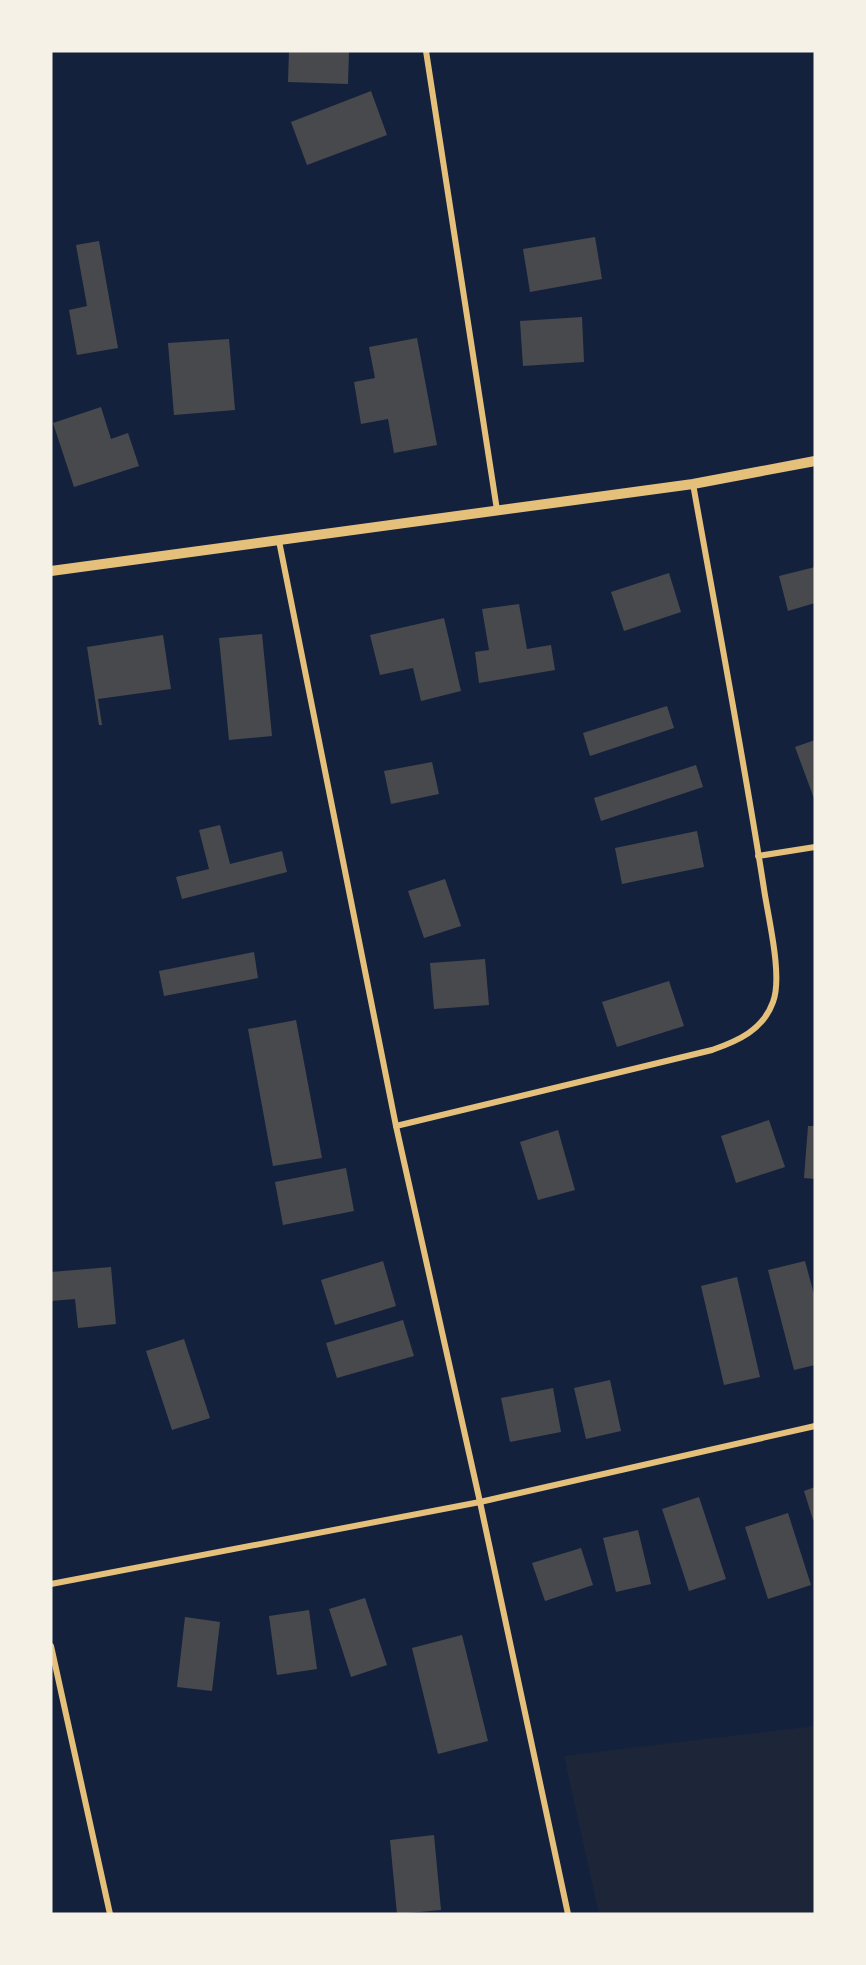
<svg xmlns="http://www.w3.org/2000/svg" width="866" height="1965" font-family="Signika,sans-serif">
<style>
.green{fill:#1d2539}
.building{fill:#48494c}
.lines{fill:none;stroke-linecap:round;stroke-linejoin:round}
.minor{stroke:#e5c07b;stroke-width:6}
.tertiary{stroke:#e5c07b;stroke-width:10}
</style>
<rect width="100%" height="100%" fill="#14213d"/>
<path class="green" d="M815,1726v188h-216l-35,-158z"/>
<g class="building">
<path d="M289,51h60l-1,33 -60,-2z"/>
<path d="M371,91l16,44 -80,30 -16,-43z"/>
<path d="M595,237l7,42 -72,13 -7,-43z"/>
<path d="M99,241l19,107 -41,7 -8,-45 18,-4 -11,-61z"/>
<path d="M582,317l2,45 -61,4 -3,-45z"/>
<path d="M417,338l20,107 -43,8 -6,-34 -27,5 -7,-42 21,-4 -6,-31z"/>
<path d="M229,339l6,71 -61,5 -6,-72z"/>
<path d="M101,407l10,32 17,-6 11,33 -65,21 -21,-64z"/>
<path d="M815,567v36l-27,8 -9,-35z"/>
<path d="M669,573l12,39 -57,19 -13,-39z"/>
<path d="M519,604l8,45 24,-4 4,25 -76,13 -4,-31 14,-2 -7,-41z"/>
<path d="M444,618l17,73 -40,10 -8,-33 -33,7 -10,-40z"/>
<path d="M262,634l10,102 -43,4 -10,-102z"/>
<path d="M163,635l8,54 -73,10 4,26h-3l-12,-78z"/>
<path d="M667,706l7,22 -84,28 -7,-23z"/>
<path d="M815,740v61l-20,-54z"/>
<path d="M432,762l7,32 -48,10 -7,-33z"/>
<path d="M696,765l7,22 -102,34 -7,-23z"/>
<path d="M220,825l10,39 52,-13 5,21 -105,27 -6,-22 33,-8 -10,-39z"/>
<path d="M697,831l7,36 -82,17 -7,-36z"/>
<path d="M445,879l16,47 -37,12 -16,-47z"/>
<path d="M254,952l4,26 -94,18 -5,-25z"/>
<path d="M485,959l4,46 -55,4 -4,-46z"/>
<path d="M669,981l15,45 -67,21 -15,-45z"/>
<path d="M296,1020l26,138 -49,8 -25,-137z"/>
<path d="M769,1120l16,47 -49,16 -15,-47z"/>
<path d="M808,1126h7v53l-11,-1z"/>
<path d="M558,1130l17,60 -37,10 -18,-58z"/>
<path d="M346,1168l8,43 -71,14 -8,-43z"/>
<path d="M383,1261l13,45 -61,19 -14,-45z"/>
<path d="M805,1261l10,37v67l-21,5 -26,-100z"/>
<path d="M111,1267l5,57 -38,4 -3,-29 -24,2v-29z"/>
<path d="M737,1277l23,100 -36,8 -23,-99z"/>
<path d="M403,1320l11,36 -77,22 -11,-35z"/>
<path d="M184,1339l26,79 -38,12 -26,-79z"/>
<path d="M610,1380l11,51 -35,8 -12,-51z"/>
<path d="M553,1388l8,44 -51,10 -9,-44z"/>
<path d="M815,1487v32l-2,1 -9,-29z"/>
<path d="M699,1497l27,82 -37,12 -27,-82z"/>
<path d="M788,1513l23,72 -43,14 -23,-72z"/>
<path d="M638,1530l13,54 -35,8 -13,-54z"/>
<path d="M581,1548l12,37 -48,16 -13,-38z"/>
<path d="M365,1598l22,67 -36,12 -22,-68z"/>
<path d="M309,1610l8,59 -40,6 -8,-59z"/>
<path d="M185,1617l35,5 -8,69 -35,-4z"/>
<path d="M462,1635l26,106 -50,13 -26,-106z"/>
<path d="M434,1835l7,75 -44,4 -7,-74z"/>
</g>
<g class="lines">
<g class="minor">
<path d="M426,51l71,459"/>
<path d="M279,541l117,585 84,376 88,412"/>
<path d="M758,856l57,-9"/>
<path d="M396,1126l316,-76c26,-9 51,-20 61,-48 10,-26 -5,-85 -9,-113 -21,-135 -47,-270 -71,-405"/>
<path d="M51,1584l429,-82 335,-76"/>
<path d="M51,1646l59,268"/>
</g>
<path class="tertiary" d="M51,571l642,-87 122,-23"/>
</g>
<rect width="866" height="1965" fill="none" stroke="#f6f1e7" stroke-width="105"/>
</svg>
